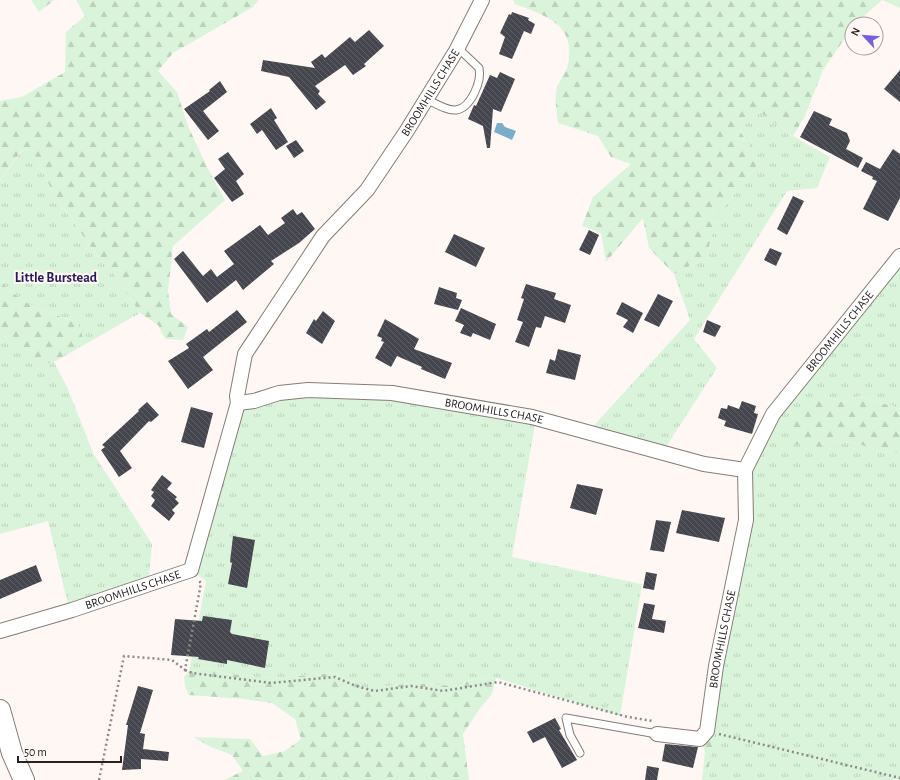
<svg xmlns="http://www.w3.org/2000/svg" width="900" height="780" font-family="'Alegreya Sans',sans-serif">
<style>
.grass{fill:url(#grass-tufts)}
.forest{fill:url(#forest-firs)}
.water{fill:#7aadc7}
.building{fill:url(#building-back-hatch)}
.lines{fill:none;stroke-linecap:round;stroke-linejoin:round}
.lane-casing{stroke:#867c77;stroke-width:9}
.street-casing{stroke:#867c77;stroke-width:16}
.secondary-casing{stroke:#867c77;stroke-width:22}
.path{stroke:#8f8988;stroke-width:2.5;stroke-dasharray:2 3;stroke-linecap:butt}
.lane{stroke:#fff;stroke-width:7}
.street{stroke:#fff;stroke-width:14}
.secondary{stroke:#fff;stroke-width:20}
.labels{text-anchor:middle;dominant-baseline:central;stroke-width:4;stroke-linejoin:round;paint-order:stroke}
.street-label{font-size:12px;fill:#282322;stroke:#fef7f4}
.quarter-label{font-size:14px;font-weight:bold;fill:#291d57;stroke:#fef7f4}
</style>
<defs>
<pattern id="grass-tufts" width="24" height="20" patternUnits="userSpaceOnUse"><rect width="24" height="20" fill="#daf4db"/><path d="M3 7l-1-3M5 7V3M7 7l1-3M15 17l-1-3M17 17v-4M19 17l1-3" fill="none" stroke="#bbd1bc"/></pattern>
<pattern id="forest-firs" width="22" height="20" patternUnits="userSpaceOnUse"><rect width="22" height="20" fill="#daf4db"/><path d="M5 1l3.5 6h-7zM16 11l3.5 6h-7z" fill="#bbd1bc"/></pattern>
<pattern id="building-back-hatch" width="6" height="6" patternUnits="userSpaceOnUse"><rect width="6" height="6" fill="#46464f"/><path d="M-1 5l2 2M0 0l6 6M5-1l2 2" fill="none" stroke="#5e5e65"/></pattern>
</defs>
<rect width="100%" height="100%" fill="#fef7f4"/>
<g class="grass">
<path d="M760,112l33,24 37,21 -13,31 -30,3 -93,148 23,29 -55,85 -74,-21 102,-112 -16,-46 32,-17 12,-43 43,-53 -29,-39z"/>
<path d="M23,150l14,7 14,32 39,57 26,31 24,36 -86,49 14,27 25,64 59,91 -4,46 -77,27 -23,-96 -48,13v-202l5,5 72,-16c-29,-7 -57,-17 -77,-41v-100z"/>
<path d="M900,256v153c-14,-7 -27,-6 -41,-13l-14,7 -24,-8 -11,11 -20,37 31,4 19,-7 22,5 13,5 25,3v327h-193l39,-297 28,-61z"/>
<path d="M308,390l229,23 -25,144 130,27 -22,132 -124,-38 -22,1 -19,7 -44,-3 -29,4h-18l-29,-14 -63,5 -42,-4 -24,-6 -17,3 17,-90 -15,-11 47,-167z"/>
</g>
<g class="forest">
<path d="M31,0h23l-15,12z"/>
<path d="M76,0h183l-6,7 -80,46 -15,18 19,21 11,34 19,41 18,33 -52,46 -5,45 3,23 17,13 -5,13 -18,-1 -7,-14 -18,-12 -24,-36 -26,-31 -39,-57 -14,-32 -15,-7 -22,30v-79l22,-4 43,-25 1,-40 19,-16z"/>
<path d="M513,0h387v8l-18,-8 -27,24h-3v4l-29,42 -18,46 -12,20 -33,-24 -27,10 28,39 -43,53 -12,43 -32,17 -25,-26 -6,-30 -37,44 -5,-29 -19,-7 11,-29 38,-33 -20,-7 -13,-21 -40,-13c-1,-9 -3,-21 -2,-30 1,-11 8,-16 11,-25 11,-43 -20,-52 -52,-64z"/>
<path d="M0,280c20,24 48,34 77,41l8,22 -33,19 -16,4 -36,-34z"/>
<path d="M821,395l24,8 14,-7c14,7 26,6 41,13v44l-25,-3 -13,-5 -22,-5 -19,7 -32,-3 6,-23z"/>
<path d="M206,668l24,6 42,4 63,-5 29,14h18l29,-4 44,3 19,-7 22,-1 -4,16 -14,17 -15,23 6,46h-245l19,-9 -11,-16 -21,-8 -18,-10 57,2 13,17 22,-5 16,-12 -6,-20 -23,-16 -28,-4 -55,-4 -4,-9 -1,-9 5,-6z"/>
<path d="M704,714l11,12 -8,54h-5l3,-28 -5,-13z"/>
</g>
<path class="water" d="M497,123h5l3,4 11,4 -4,9 -18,-8z"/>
<g class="building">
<path d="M512,12l17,6 -1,2 7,4 -4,10 -7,-3 -12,28 -13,-5 6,-17 -5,-4 9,-19 2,1z"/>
<path d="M369,30l15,16 -20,18 2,2 -13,9 -8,-10 -30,21 5,5 -2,3 8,8 -10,8 -27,-33 -28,-6 2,-11 52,8 -4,-6 11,-8 3,4 25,-21 5,5z"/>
<path d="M900,70v32l-16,-13z"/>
<path d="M500,72l15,7 -14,33 -8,-3 -3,39h-3l-4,-22 -15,-7 6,-14 2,1 14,-31 7,3z"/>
<path d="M220,81l7,11 -24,19 16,20 -11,9 -24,-31 26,-18 -1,-1z"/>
<path d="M271,108l6,10 -3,2 14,22 -12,8 -14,-20 -5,4 -7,-10z"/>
<path d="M814,111l18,8 -3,6 18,8 3,8 -4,8 17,9 -5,10 -58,-31z"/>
<path d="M296,140l8,11 -10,7 -8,-12z"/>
<path d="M893,149l7,5v44l-12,23 -25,-12 14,-28 -5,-2 1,-2 -12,-6 5,-9 14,7z"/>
<path d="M228,152l16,22 -8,7 8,13 -12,8 -18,-24 11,-9 -7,-10z"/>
<path d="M793,196l11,5 -17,34 -10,-6z"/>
<path d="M293,209l4,6 5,-3 13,17 -16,14 -28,18 3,3 -31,26 -7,-10 -29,23 -33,-44 9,-8 20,25 8,-7 6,8 17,-13 -10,-13 36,-26 8,10 17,-12 -4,-5z"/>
<path d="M589,230l10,5 -9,20 -11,-5z"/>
<path d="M454,234l31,14 -9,19 -31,-15z"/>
<path d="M770,248l12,5 -6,13 -12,-6z"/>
<path d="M526,284l30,9 -2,6 17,6 -6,18 -20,-7 -4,12 -5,-1 -7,20 -14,-5 8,-20 -6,-2 7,-21 -3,-1z"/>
<path d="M439,287l18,6 -1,5 6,2 -4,10 -24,-6z"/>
<path d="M658,294l15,7 -14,26 -15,-7z"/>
<path d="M622,302l21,11 -10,20 -10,-6 5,-7 -12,-6z"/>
<path d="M461,308l35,16 -6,16 -17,-7 -2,4 -11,-4 4,-8 -9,-4z"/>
<path d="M237,310l10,12 -44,35 10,13 -25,19 -20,-28 21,-13 -3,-4 21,-15 2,3z"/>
<path d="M323,311l12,10 -13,23 -16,-11 8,-14 2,2z"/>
<path d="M385,319l34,20 -5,10 38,14 -7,16 -24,-10 1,-2 -25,-11 -6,11 -16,-9 9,-16 -3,-1 1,-3 -5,-2z"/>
<path d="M707,320l14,6 -6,11 -12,-5z"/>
<path d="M558,349l23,6 -6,25 -29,-7 4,-14 5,2z"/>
<path d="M742,401l14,5 -2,7 4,1 -6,20 -28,-8 2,-5 -8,-3 3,-10 6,1 1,-4 11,4z"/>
<path d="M147,402l12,13 -8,7 -2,-1 -29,30 12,17 -13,9 -18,-27 4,-3 -3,-2 37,-34 -1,-1z"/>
<path d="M191,407l22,6 -9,35 -23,-6z"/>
<path d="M162,475l10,8 -5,6 10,8 -2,2 4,4 -7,7 3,3 -6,8 -18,-15 4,-6 -4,-4 3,-4 -3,-2z"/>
<path d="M577,484l26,5 -7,26 -26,-7z"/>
<path d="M682,510l43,8 -6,24 -43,-9z"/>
<path d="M656,520l15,2 -7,30 -14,-2z"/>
<path d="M233,536l22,4 -8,48 -19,-4 4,-21 -2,-1z"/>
<path d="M36,565l6,16 -42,18v-19z"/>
<path d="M646,572l11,2 -3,16 -11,-2z"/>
<path d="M644,603l11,2 -3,14 14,2 -2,12 -26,-5z"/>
<path d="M203,616l29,4 -2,12 2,2 37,7 -4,27 -38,-8v4l-29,-5 1,-2 -28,-2 4,-36 27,2z"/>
<path d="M138,686l15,4 -13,43 5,1 -2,15 26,3 -1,9 -27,-2v10l-19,1 6,-45h-2z"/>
<path d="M555,718l6,11 -2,1 18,30 -15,8 -17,-31 -12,6 -6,-11z"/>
<path d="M665,744l33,3 -5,21 -31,-7z"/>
<path d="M647,766l12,2 -2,12h-12z"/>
</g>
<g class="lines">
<defs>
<g id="lane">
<path d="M426,99c9,4 21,12 30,11 15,-2 26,-29 23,-42l-21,-20"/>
<path d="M580,753l-10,-18 -4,-17 91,16"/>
</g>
<g id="street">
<path id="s1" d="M238,403l16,-2 25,-8 29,-3 84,3 140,24 172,47 41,6 28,-56 127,-158"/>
<path id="s2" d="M0,631l72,-21 119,-40 47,-167 -1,-7 8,-42 78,-118 44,-46 39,-58 50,-81 26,-51"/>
<path id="s3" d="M657,734l43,5 7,-8 9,-65 30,-146 -1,-50"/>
</g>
<path id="secondary" d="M0,710l12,43 12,27"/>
</defs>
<use href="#lane" class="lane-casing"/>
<use href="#street" class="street-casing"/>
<use href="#secondary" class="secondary-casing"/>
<g class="path">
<path d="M185,670l7,3 79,10 64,-6 21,9 19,5 36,-5 32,5 55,-9 130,35 25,4"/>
<path d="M719,734l181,44"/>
<path d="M99,780l25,-124 48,4 13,10 16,-87 -3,-3"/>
</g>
<use href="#lane" class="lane"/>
<use href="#street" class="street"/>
<use href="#secondary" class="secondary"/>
</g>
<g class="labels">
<g class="street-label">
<text stroke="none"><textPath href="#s2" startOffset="745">BROOMHILLS CHASE</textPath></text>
<text stroke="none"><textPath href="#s1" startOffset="686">BROOMHILLS CHASE</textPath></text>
<text stroke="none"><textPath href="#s1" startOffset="259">BROOMHILLS CHASE</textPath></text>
<text stroke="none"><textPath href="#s2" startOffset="139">BROOMHILLS CHASE</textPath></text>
<text stroke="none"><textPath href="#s3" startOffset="147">BROOMHILLS CHASE</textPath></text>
</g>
<g class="quarter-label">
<text x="56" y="278">Little Burstead</text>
</g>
</g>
<g transform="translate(864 36) rotate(296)"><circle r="19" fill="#fef7f4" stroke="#a8a2a0"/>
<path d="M0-3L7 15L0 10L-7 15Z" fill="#7560da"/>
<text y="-6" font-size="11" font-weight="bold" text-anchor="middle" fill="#282322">N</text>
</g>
<path d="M18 756v6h103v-6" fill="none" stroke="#282322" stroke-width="2"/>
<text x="24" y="756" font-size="12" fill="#282322" stroke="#fef7f4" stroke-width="3" paint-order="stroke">50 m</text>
</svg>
